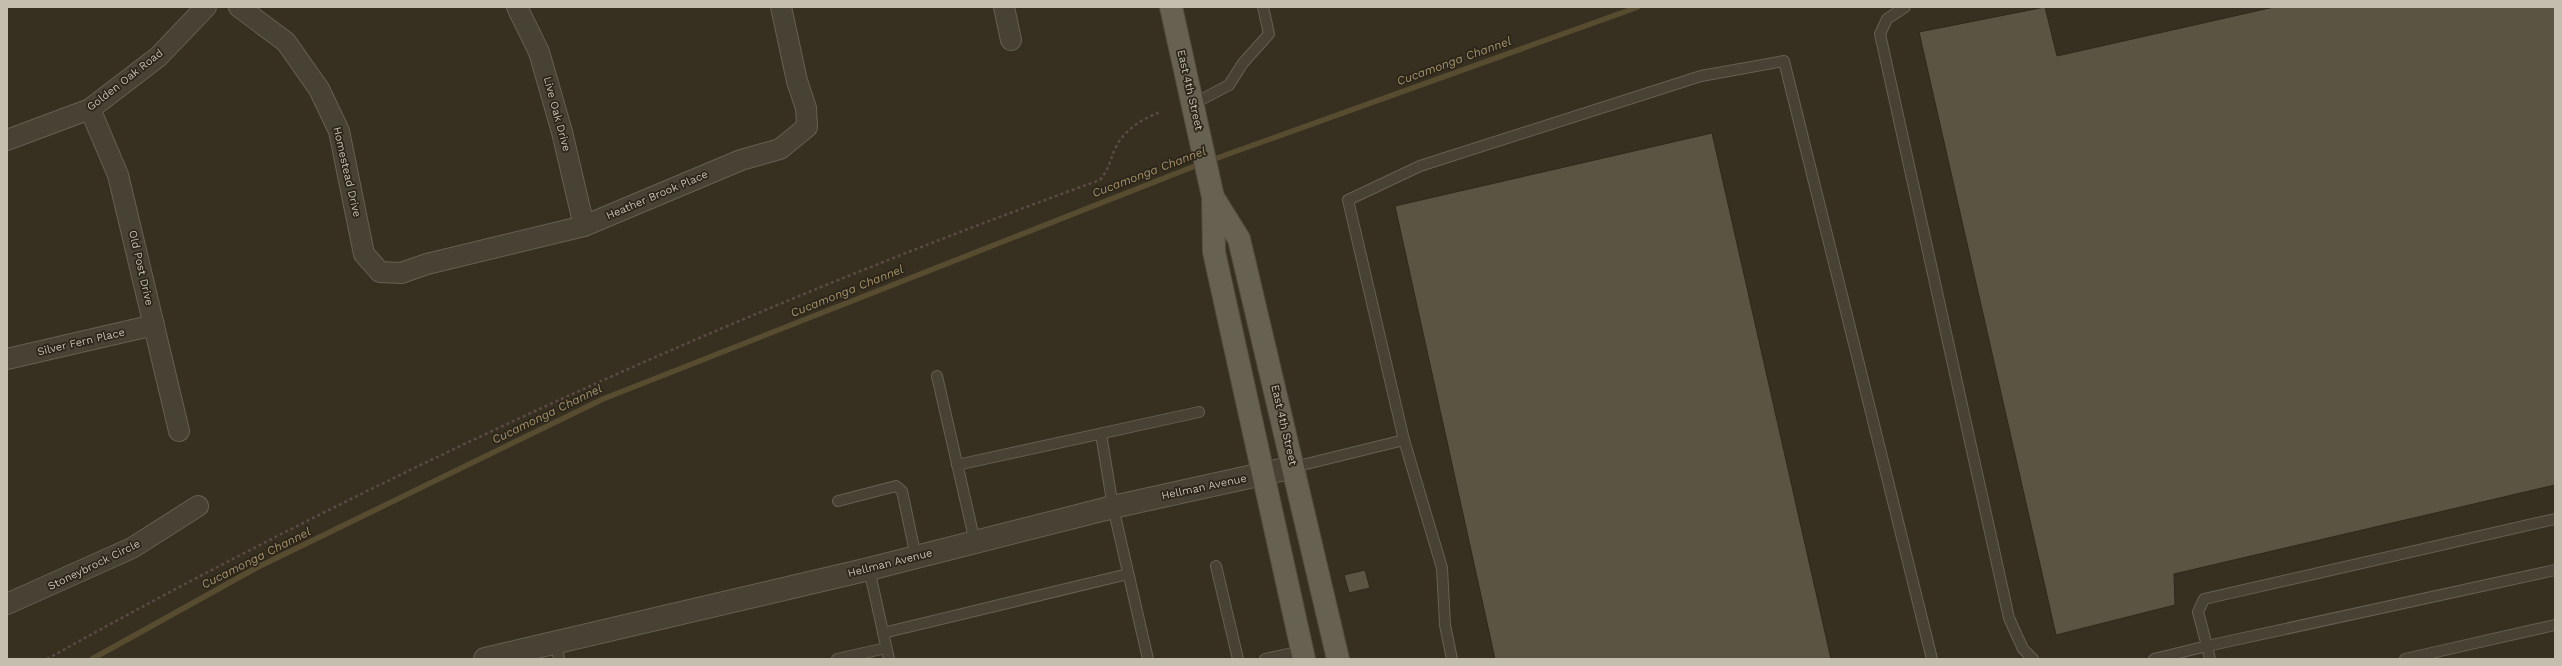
<svg xmlns="http://www.w3.org/2000/svg" width="2562" height="666" font-family="'Work Sans',sans-serif">
<style>
.lines{fill:none;stroke-linecap:round;stroke-linejoin:round}
.stream{stroke:#574b30;stroke-width:5.5}
.building{fill:#5b5442;stroke:#2e291c}
.service-casing{stroke:#656052;stroke-width:12}
.minor-casing{stroke:#656052;stroke-width:22}
.tertiary-casing{stroke:#656052;stroke-width:24}
.primary-casing{stroke:#514b3e;stroke-width:24}
.path{stroke:#594a45;stroke-width:2.5;stroke-dasharray:3 3;stroke-linecap:butt}
.service{stroke:#474234;stroke-width:10}
.minor{stroke:#474234;stroke-width:20}
.tertiary{stroke:#474234;stroke-width:22}
.primary{stroke:#676152;stroke-width:22}
.labels{text-anchor:middle;dominant-baseline:central;stroke-width:3.5;stroke-linejoin:round;paint-order:stroke}
.street-label{font-size:11px;fill:#c4beaf;stroke:#2c261a}
.water-label{font-size:12px;font-style:italic;fill:#a29069;stroke:#2c261a}
</style>
<rect width="100%" height="100%" fill="#373021"/>
<g class="lines">
<g class="stream">
<path d="M1209,161l429,-154"/>
<path d="M92,659l164,-91 347,-169 597,-235"/>
</g>
</g>
<g class="building">
<path d="M2045,7l12,49 217,-49h281v478l-381,89 1,31 -119,30 -137,-603z"/>
<path d="M1712,133l119,526h-336l-100,-453z"/>
<path d="M1365,570l5,18 -21,5 -5,-18z"/>
</g>
<g class="lines">
<defs>
<g id="service">
<path d="M1905,7l-18,12 -7,15 129,584 14,31 10,10"/>
<path d="M1193,104l36,-19 14,-22 26,-29 -6,-27"/>
<path d="M937,376l38,166"/>
<path d="M1101,434l12,73 35,152"/>
<path d="M1404,440l-56,-240 72,-34 281,-90 83,-15 148,598"/>
<path d="M957,465l242,-53"/>
<path d="M1294,467l110,-27 38,128 3,57 7,34"/>
<path d="M838,501l58,-15 6,5 14,66"/>
<path d="M2555,519l-351,80 -6,13 9,34 348,-76"/>
<path d="M1216,566l22,93"/>
<path d="M869,569l20,90"/>
<path d="M883,633l245,-59"/>
<path d="M556,643l3,16"/>
<path d="M837,659l49,-11"/>
<path d="M1265,659l37,-8"/>
<path d="M2154,659l53,-13 3,13"/>
<path d="M2405,659l150,-34"/>
</g>
<g id="minor">
<path d="M239,7l47,35 33,47 20,42 25,123 16,18 21,1 26,-9 157,-38 157,-66 39,-11 27,-22 -1,-19 -9,-27 -16,-74"/>
<path d="M517,7l22,45 23,80 22,94"/>
<path d="M1004,7l7,33"/>
<path d="M90,109l28,66 61,256"/>
<path d="M7,140l83,-31 68,-52 48,-50"/>
<path d="M7,359l147,-34"/>
<path d="M7,604l125,-56 66,-42"/>
</g>
<path id="tertiary" d="M485,659l384,-90 244,-62 181,-40"/>
<g id="primary">
<path d="M1171,7l42,190 1,55 90,407"/>
<path d="M1213,197l26,42 99,420"/>
</g>
</defs>
<use href="#service" class="service-casing"/>
<use href="#minor" class="minor-casing"/>
<use href="#tertiary" class="tertiary-casing"/>
<use href="#primary" class="primary-casing"/>
<path class="path" d="M47,659c337,-188 689,-348 1053,-479 11,-14 9,-19 16,-33 8,-17 27,-29 45,-35"/>
<use href="#service" class="service"/>
<use href="#minor" class="minor"/>
<use href="#tertiary" class="tertiary"/>
<use href="#primary" class="primary"/>
</g>
<g class="labels">
<g class="street-label">
<text transform="translate(125 80) rotate(-38)">Golden Oak Road</text>
<text transform="translate(1190 90) rotate(77)">East 4th Street</text>
<text transform="translate(557 114) rotate(75)">Live Oak Drive</text>
<text transform="translate(347 172) rotate(77)">Homestead Drive</text>
<text transform="translate(657 195) rotate(-23)">Heather Brook Place</text>
<text transform="translate(141 268) rotate(77)">Old Post Drive</text>
<text transform="translate(81 342) rotate(-13)">Silver Fern Place</text>
<text transform="translate(1284 425) rotate(77)">East 4th Street</text>
<text transform="translate(1204 487) rotate(-12)">Hellman Avenue</text>
<text transform="translate(890 563) rotate(-14)">Hellman Avenue</text>
<text transform="translate(94 565) rotate(-26)">Stoneybrock Circle</text>
</g>
<g class="water-label">
<text transform="translate(1454 61) rotate(-20)">Cucamonga Channel</text>
<text transform="translate(1149 172) rotate(-21)">Cucamonga Channel</text>
<text transform="translate(847 291) rotate(-22)">Cucamonga Channel</text>
<text transform="translate(547 414) rotate(-26)">Cucamonga Channel</text>
<text transform="translate(256 558) rotate(-27)">Cucamonga Channel</text>
</g>
</g>
<rect width="2562" height="666" fill="none" stroke="#c4beaf" stroke-width="16"/>
</svg>
